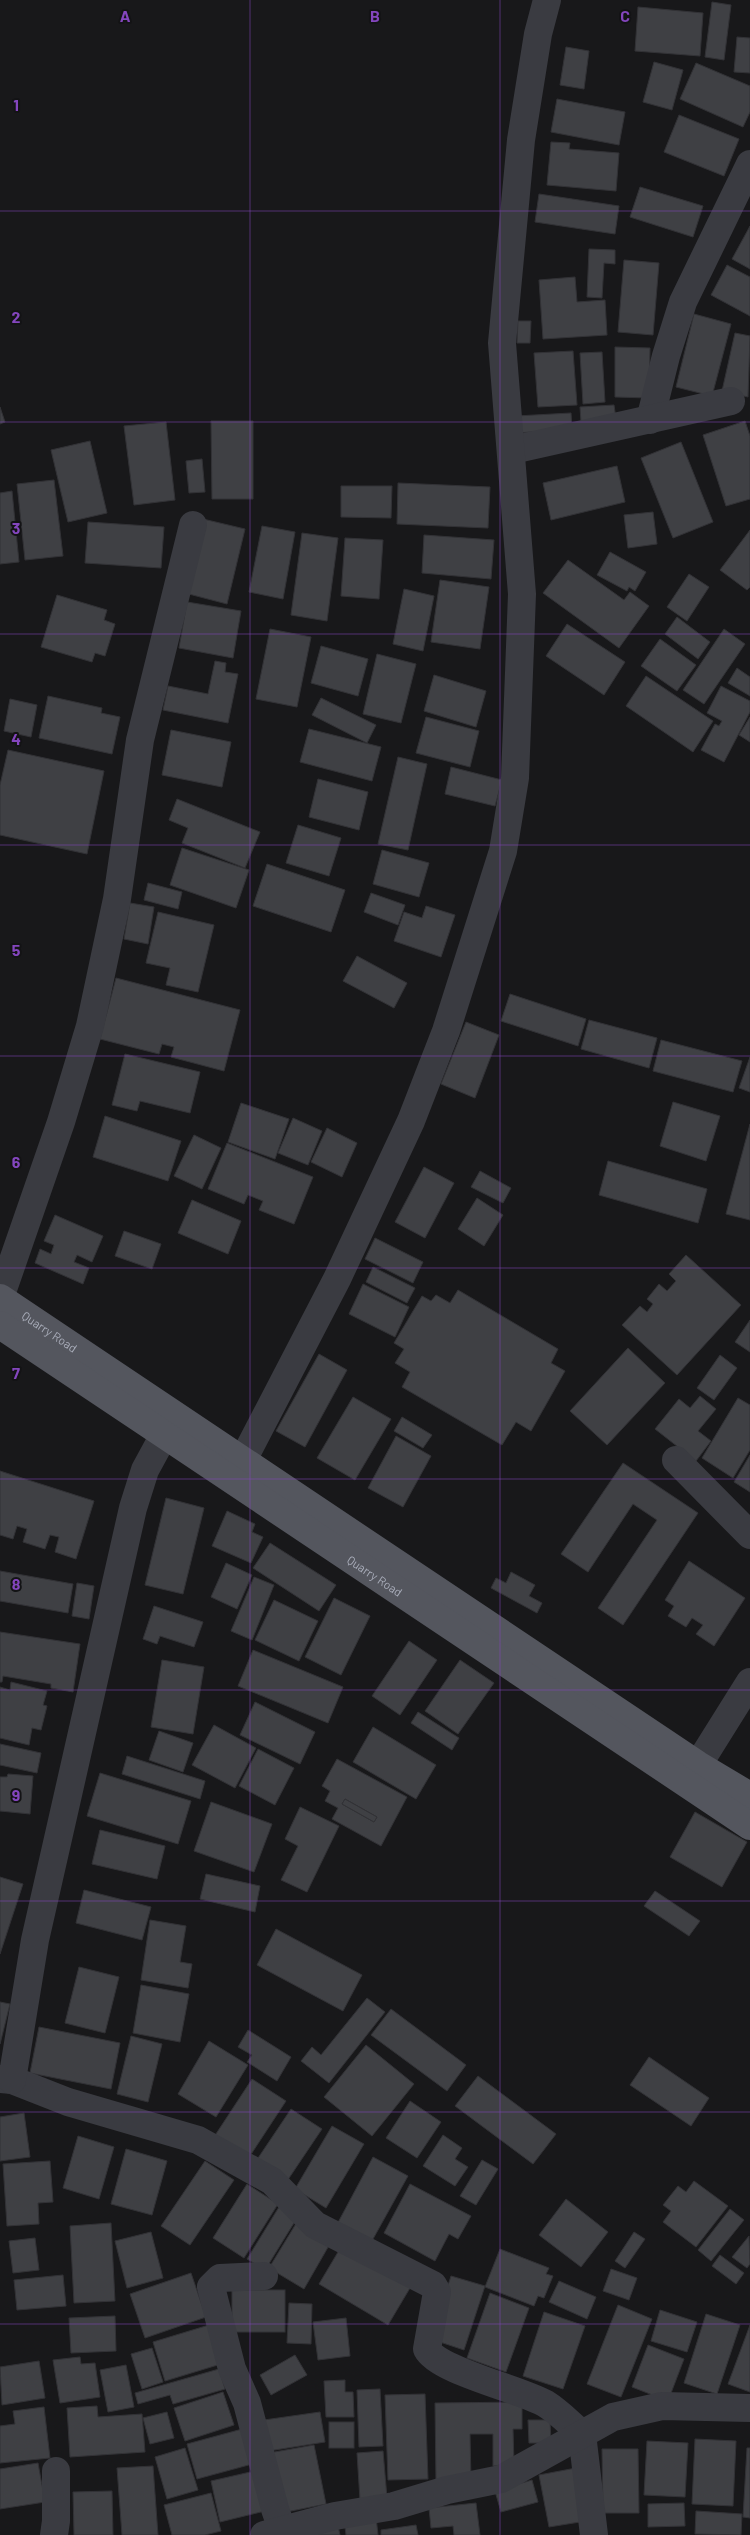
<svg xmlns="http://www.w3.org/2000/svg" width="750" height="2535" font-family="Barlow,sans-serif">
<style>
.building{fill:#3f4044;stroke:#323236;fill-rule:evenodd}
.lines{fill:none;stroke-linecap:round;stroke-linejoin:round}
.minor{stroke:#3a3b41;stroke-width:28}
.major{stroke:#54565e;stroke-width:28}
.grid{fill:none;stroke:#8446be;stroke-width:1;stroke-opacity:0.55}
.labels{text-anchor:middle;dominant-baseline:central;stroke-width:4;stroke-linejoin:round;paint-order:stroke}
.street-label{font-size:12px;fill:#a9adba;stroke:#131315}
.grid-label{font-size:16px;text-anchor:middle;font-weight:bold;fill:#8446be;stroke:#131315;stroke-width:4;stroke-linejoin:round;paint-order:stroke}
</style>
<rect width="100%" height="100%" fill="#18181a"/>
<g class="building">
<path d="M712,2l19,3 -7,55 -19,-3z"/>
<path d="M638,7l65,6 -3,43 -65,-5z"/>
<path d="M737,37l13,1v35l-16,-1z"/>
<path d="M566,47l23,4 -5,38 -24,-4z"/>
<path d="M654,62l29,8 -11,40 -29,-8z"/>
<path d="M696,63l54,23v26l-7,15 -63,-28z"/>
<path d="M557,99l68,13 -6,33 -68,-13z"/>
<path d="M679,115l60,24 -15,37 -60,-24z"/>
<path d="M551,142l19,1 -1,6 50,4 -3,38 -69,-6z"/>
<path d="M640,187l63,19 -10,31 -63,-20z"/>
<path d="M539,194l80,12 -4,28 -80,-12z"/>
<path d="M750,226v43l-18,-10z"/>
<path d="M589,249l26,1v14l-11,-1 -2,35 -15,-1z"/>
<path d="M624,260l35,3 -6,72 -35,-3z"/>
<path d="M727,265l23,12v39l-39,-21z"/>
<path d="M575,277l2,25 28,-2 2,35 -64,4 -4,-59z"/>
<path d="M694,314l37,10 -19,72 -36,-9z"/>
<path d="M518,321h13l-1,22h-13z"/>
<path d="M735,333l15,3 -2,61 -26,-6z"/>
<path d="M615,347l35,1 -1,50 -34,-1z"/>
<path d="M573,351l4,54 -39,2 -4,-54z"/>
<path d="M602,352l3,50 -22,2 -3,-51z"/>
<path d="M614,405l2,14 -35,3 -1,-15z"/>
<path d="M0,407l5,15 -5,2z"/>
<path d="M571,413l1,16 -55,4 -1,-17z"/>
<path d="M211,421h42v78h-41z"/>
<path d="M745,421l5,15v63l-24,7 -23,-71z"/>
<path d="M166,422l9,78 -41,5 -10,-79z"/>
<path d="M90,441l17,72 -39,9 -17,-72z"/>
<path d="M681,442l32,80 -40,16 -32,-80z"/>
<path d="M202,459l3,33 -16,1 -3,-32z"/>
<path d="M617,466l8,36 -74,18 -8,-37z"/>
<path d="M54,480l9,76 -38,4 -8,-76z"/>
<path d="M398,483l92,4 -2,41 -91,-4z"/>
<path d="M341,486h51l-1,32 -50,-1z"/>
<path d="M12,491l7,71 -19,2v-71z"/>
<path d="M653,512l4,32 -29,4 -4,-33z"/>
<path d="M203,519l42,10 -18,75 -42,-11z"/>
<path d="M88,522l76,5 -3,41 -76,-5z"/>
<path d="M262,526l33,6 -12,67 -34,-7z"/>
<path d="M750,530v57l-3,3 -27,-20z"/>
<path d="M302,533l36,5 -11,83 -36,-6z"/>
<path d="M424,535l70,5 -3,39 -69,-6z"/>
<path d="M345,538l38,2 -4,59 -38,-3z"/>
<path d="M610,552l36,20 -11,19 -6,-4 -2,4 -30,-16z"/>
<path d="M568,560l56,40 6,-8 19,14 -30,42 -76,-55z"/>
<path d="M689,574l20,13 -22,34 -20,-14z"/>
<path d="M440,580l49,7 -9,62 -49,-7z"/>
<path d="M404,589l30,7 -11,55 -30,-7z"/>
<path d="M57,595l50,15 -3,10 11,4 -10,32 -10,-3 -3,9 -51,-15z"/>
<path d="M187,602l54,9 -8,47 -54,-10z"/>
<path d="M677,617l33,25 -12,17 -33,-25z"/>
<path d="M567,624l58,38 -21,33 -58,-39z"/>
<path d="M270,629l41,8 -14,70 -41,-8z"/>
<path d="M724,629l21,15 -41,60 -21,-14z"/>
<path d="M660,639l36,26 -19,26 -36,-25z"/>
<path d="M321,646l47,13 -10,37 -47,-13z"/>
<path d="M377,654l39,10 -15,59 -38,-9z"/>
<path d="M215,661l11,2 -1,9 13,2 -10,49 -65,-13 5,-24 40,8z"/>
<path d="M737,668l13,9v19l-22,-13z"/>
<path d="M434,675l52,16 -10,36 -52,-16z"/>
<path d="M646,676l67,45 -20,31 -67,-46z"/>
<path d="M721,686l29,15v11l-26,50 -23,-12 14,-26 4,2 3,-5 -15,-8z"/>
<path d="M48,696l54,12 -1,5 19,4 -8,37 -73,-16z"/>
<path d="M321,698l55,27 -9,18 -55,-28z"/>
<path d="M10,699l27,6 -6,32 -27,-6z"/>
<path d="M426,717l53,14 -9,36 -54,-14z"/>
<path d="M750,717v25l-11,-7z"/>
<path d="M309,729l72,18 -9,34 -72,-19z"/>
<path d="M171,730l60,12 -9,45 -60,-12z"/>
<path d="M8,750l96,21 -17,83 -87,-19v-50z"/>
<path d="M398,757l29,7 -19,86 -30,-6z"/>
<path d="M451,767l51,13 -7,26 -50,-12z"/>
<path d="M318,779l50,13 -9,38 -50,-13z"/>
<path d="M177,799l83,33 -15,36 -63,-25 6,-15 -19,-8z"/>
<path d="M298,825l43,13 -12,38 -43,-13z"/>
<path d="M182,848l67,22 -13,38 -66,-23z"/>
<path d="M382,850l47,13 -10,34 -46,-13z"/>
<path d="M267,864l78,26 -14,42 -78,-26z"/>
<path d="M148,883l34,9 -4,17 -34,-9z"/>
<path d="M371,893l34,12 -7,20 -34,-13z"/>
<path d="M130,903l24,4 -6,37 -24,-5z"/>
<path d="M426,906l29,9 -14,42 -47,-16 10,-29 18,6z"/>
<path d="M158,912l56,13 -16,67 -32,-7 4,-17 -24,-5z"/>
<path d="M357,956l50,27 -13,25 -51,-27z"/>
<path d="M116,978l124,32 -16,61 -53,-14 3,-10 -12,-3 -3,10 -59,-15z"/>
<path d="M510,994l76,25 -8,27 -77,-25z"/>
<path d="M589,1020l68,18 -8,30 -68,-19z"/>
<path d="M466,1022l33,13 -24,63 -34,-14z"/>
<path d="M661,1040l81,21 -9,31 -80,-21z"/>
<path d="M125,1054l75,18 -10,41 -50,-12 -3,10 -25,-6z"/>
<path d="M750,1057v35l-11,-4z"/>
<path d="M673,1102l47,14 -14,45 -46,-15z"/>
<path d="M241,1103l48,16 -14,40 -47,-17z"/>
<path d="M105,1116l76,25 -13,40 -75,-24z"/>
<path d="M293,1118l29,13 -14,34 -30,-12z"/>
<path d="M750,1124v96l-24,-6z"/>
<path d="M327,1128l30,15 -15,34 -31,-15z"/>
<path d="M194,1135l27,13 -19,41 -28,-13z"/>
<path d="M227,1143l86,34 -19,47 -35,-14 4,-9 -15,-6 -4,9 -36,-15z"/>
<path d="M608,1161l99,28 -9,34 -99,-28z"/>
<path d="M424,1167l30,16 -29,55 -30,-16z"/>
<path d="M480,1171l31,17 -8,15 -32,-16z"/>
<path d="M477,1198l26,17 -19,31 -26,-17z"/>
<path d="M192,1200l49,21 -13,33 -50,-21z"/>
<path d="M55,1215l48,21 -11,26 -15,-7 -3,7 15,6 -6,16 -48,-21 5,-14 11,5 3,-9 -10,-4z"/>
<path d="M124,1231l37,13 -9,25 -37,-13z"/>
<path d="M375,1238l48,24 -10,21 -48,-24z"/>
<path d="M686,1255l55,50 -64,70 -55,-50 18,-19 7,6 6,-8 -6,-5 12,-15 8,7 9,-10 -7,-7z"/>
<path d="M373,1267l42,21 -8,15 -41,-21z"/>
<path d="M363,1284l46,23 -14,30 -46,-23z"/>
<path d="M458,1290l100,59 -7,14 14,8 -34,60 -15,-9 -14,23 -100,-58 8,-15 -15,-9 9,-14 -10,-6 28,-47 9,5 5,-6 14,8z"/>
<path d="M750,1320v32l-15,-10z"/>
<path d="M628,1348l37,35 -58,62 -37,-34z"/>
<path d="M319,1354l28,16 -42,77 -29,-16z"/>
<path d="M720,1355l17,13 -23,32 -17,-12z"/>
<path d="M700,1396l16,13 -18,22 13,10 -15,20 -41,-32 24,-30 11,9z"/>
<path d="M353,1397l38,22 -36,61 -38,-22z"/>
<path d="M738,1398l12,7v45l-17,28 -31,-20z"/>
<path d="M402,1417l30,18 -9,13 -29,-17z"/>
<path d="M396,1436l35,20 -28,51 -35,-19z"/>
<path d="M750,1455v37l-16,-10z"/>
<path d="M623,1463l75,50 -75,112 -25,-17 59,-88 -24,-16 -45,68 -27,-18z"/>
<path d="M0,1471l94,30 -18,58 -21,-7 4,-15 -9,-2 -5,14 -22,-7 4,-13 -10,-3 -4,13 -13,-4z"/>
<path d="M166,1498l38,10 -21,86 -38,-9z"/>
<path d="M227,1511l28,13 -3,8 11,5 -12,26 -39,-17z"/>
<path d="M270,1543l66,42 -17,26 -66,-43z"/>
<path d="M689,1561l56,37 -31,48 -18,-12 7,-9 -11,-7 -6,9 -18,-11 6,-10 -9,-6z"/>
<path d="M226,1563l26,12 -15,34 -26,-12z"/>
<path d="M0,1571l73,13 -5,29 -68,-12z"/>
<path d="M511,1572l24,13 -6,11 13,7 -5,10 -46,-25 5,-10 10,5z"/>
<path d="M254,1577l20,8 -22,55 -21,-9z"/>
<path d="M77,1583l17,3 -5,33 -17,-3z"/>
<path d="M334,1598l36,18 -29,59 -36,-18z"/>
<path d="M274,1600l44,21 -19,40 -44,-21z"/>
<path d="M154,1606l49,16 -9,25 -34,-11 -3,8 -14,-5z"/>
<path d="M0,1632l80,12 -7,48 -22,-4v-4l-48,-8 -1,6h-2z"/>
<path d="M409,1641l28,19 -37,55 -28,-19z"/>
<path d="M253,1650l90,37 -15,36 -90,-37z"/>
<path d="M162,1660l42,7 -11,67 -42,-7z"/>
<path d="M460,1660l34,23 -36,51 -33,-23z"/>
<path d="M11,1682l36,9 -4,14 4,1 -6,24 -9,-2 -3,17 -29,-7v-51l10,3z"/>
<path d="M255,1702l60,30 -15,32 -60,-29z"/>
<path d="M418,1712l41,26 -7,12 -41,-27z"/>
<path d="M214,1725l42,23 -21,40 -43,-23z"/>
<path d="M373,1727l63,38 -20,34 -63,-37z"/>
<path d="M159,1731l34,12 -10,29 -34,-12z"/>
<path d="M0,1744l41,9 -4,20 -37,-8z"/>
<path d="M258,1749l36,19 -19,37 -36,-19z"/>
<path d="M127,1756l78,25 -5,18 -78,-25z"/>
<path d="M337,1759l70,38 -26,49 -49,-27 6,-11 -13,-7 5,-10 -8,-5zM345,1799l32,18 -3,5 -32,-18z"/>
<path d="M100,1773l91,28 -13,43 -91,-28z"/>
<path d="M8,1774l25,2 -3,38 -30,-3v-34h7z"/>
<path d="M345,1799l32,18 -3,5 -32,-18z"/>
<path d="M211,1802l61,22 -18,48 -60,-21z"/>
<path d="M300,1807l39,19 -32,66 -26,-12 17,-34 -13,-7z"/>
<path d="M695,1812l52,30 -25,45 -52,-30z"/>
<path d="M100,1830l65,16 -8,33 -65,-15z"/>
<path d="M206,1874l54,12 -5,26 -55,-13z"/>
<path d="M0,1877l23,7 -23,70z"/>
<path d="M84,1890l67,17 -9,33 -66,-17z"/>
<path d="M655,1891l45,30 -11,15 -45,-30z"/>
<path d="M150,1920l36,6 -6,36 12,2 -4,24 -47,-8z"/>
<path d="M276,1929l86,46 -19,36 -86,-46z"/>
<path d="M79,1967l40,10 -14,56 -40,-10z"/>
<path d="M141,1985l48,9 -9,48 -47,-9z"/>
<path d="M367,1998l18,14 -56,71 -28,-22 11,-14 9,8z"/>
<path d="M0,2002l10,2 -10,40z"/>
<path d="M391,2009l75,56 -19,26 -76,-56z"/>
<path d="M39,2027l81,16 -9,46 -81,-16z"/>
<path d="M248,2030l43,27 -14,24 -30,-19 5,-7 -14,-8z"/>
<path d="M131,2036l31,8 -14,58 -31,-8z"/>
<path d="M209,2041l39,24 -32,52 -38,-23z"/>
<path d="M366,2045l48,39 -42,52 -48,-39z"/>
<path d="M649,2057l60,41 -18,28 -61,-41z"/>
<path d="M478,2076l78,58 -23,30 -78,-58z"/>
<path d="M252,2079l34,22 -40,61 -34,-22z"/>
<path d="M410,2101l31,21 -24,36 -31,-20z"/>
<path d="M291,2109l31,20 -39,58 -31,-20z"/>
<path d="M24,2113l6,44 -30,4v-44z"/>
<path d="M332,2126l32,18 -38,64 -31,-19z"/>
<path d="M443,2135l19,13 -7,11 13,8 -13,19 -32,-20z"/>
<path d="M78,2136l36,11 -15,52 -36,-11z"/>
<path d="M126,2149l41,12 -15,54 -41,-11z"/>
<path d="M373,2157l35,19 -40,72 -34,-18z"/>
<path d="M482,2160l16,9 -22,36 -16,-9z"/>
<path d="M50,2161l3,41 -15,1 1,21 -32,2 -4,-62z"/>
<path d="M205,2161l29,19 -44,65 -29,-19z"/>
<path d="M694,2181l34,25 -32,41 -33,-25 8,-11 -8,-6 15,-19 8,6z"/>
<path d="M247,2184l31,20 -34,54 -31,-20z"/>
<path d="M410,2184l61,32 -13,23 -9,-5 -14,27 -51,-28z"/>
<path d="M566,2199l42,33 -27,35 -42,-32z"/>
<path d="M279,2207l18,11 -32,52 -18,-11z"/>
<path d="M730,2209l14,11 -33,41 -13,-11z"/>
<path d="M297,2222l34,20 -27,47 -35,-21z"/>
<path d="M111,2223l4,78 -41,2 -4,-77z"/>
<path d="M151,2232l12,46 -36,10 -12,-47z"/>
<path d="M634,2232l11,7 -20,29 -10,-7z"/>
<path d="M749,2236l1,28 -3,4 -15,-11z"/>
<path d="M35,2238l4,32 -26,3 -4,-32z"/>
<path d="M341,2247l69,41 -22,37 -69,-41z"/>
<path d="M500,2249l49,19 -3,6 7,2 -9,22 -6,-2 -4,10 -49,-19z"/>
<path d="M720,2255l24,18 -8,11 -24,-18z"/>
<path d="M611,2269l26,9 -8,22 -26,-9z"/>
<path d="M191,2273l15,44 -61,21 -15,-44z"/>
<path d="M63,2275l3,31 -49,4 -3,-30z"/>
<path d="M451,2276l34,10 -21,64 -33,-11z"/>
<path d="M559,2281l37,16 -9,22 -38,-17z"/>
<rect x="232" y="2290" width="53" height="42"/>
<path d="M490,2293l39,15 -23,64 -39,-14z"/>
<path d="M289,2303l23,1 -1,40 -24,-1z"/>
<path d="M618,2305l34,14 -31,78 -34,-13z"/>
<path d="M660,2310l37,12 -10,30 -36,-11z"/>
<path d="M544,2312l41,14 -22,63 -40,-13z"/>
<path d="M706,2314l34,11 -23,69 -33,-11z"/>
<path d="M115,2316l1,35 -45,2 -2,-35z"/>
<path d="M346,2318l4,38 -32,4 -5,-38z"/>
<path d="M209,2325l12,39 -56,17 -12,-39z"/>
<path d="M750,2325v67l-22,-8z"/>
<path d="M648,2345l36,14 -16,42 -36,-14z"/>
<path d="M152,2348l11,34 -21,7 -11,-35z"/>
<path d="M295,2355l12,20 -36,20 -11,-20z"/>
<path d="M80,2357l1,7 14,-1 5,34 -40,6 -7,-43z"/>
<path d="M39,2361l6,37 -43,7 -2,-38z"/>
<path d="M126,2365l8,42 -26,5 -8,-42z"/>
<path d="M219,2369l6,20 -52,15 -3,-9 -32,9 -3,-11z"/>
<path d="M345,2380v12h8l1,25h-28l-2,-36z"/>
<path d="M380,2389l3,57 -24,1 -2,-57z"/>
<path d="M223,2392l11,33 -49,16 -11,-33z"/>
<path d="M425,2394l3,85 -40,1 -3,-85z"/>
<path d="M522,2402v27h-9l1,36 -21,1v-32h-23l1,47 -35,1 -1,-79z"/>
<path d="M97,2406l1,11 44,-3 3,38 -75,5 -3,-49z"/>
<path d="M44,2407l6,51 -50,5v-37l15,-2 -2,-13z"/>
<path d="M167,2412l7,26 -24,6 -7,-26z"/>
<path d="M320,2412l5,30 -63,10 -5,-31z"/>
<path d="M528,2420h22l1,23h-22z"/>
<rect x="329" y="2422" width="25" height="26"/>
<path d="M246,2428l10,35 -59,16 -10,-35z"/>
<path d="M695,2439l41,2 -3,65 -41,-2z"/>
<path d="M647,2441l41,2 -3,54 -41,-2z"/>
<path d="M314,2445l12,59 -45,9 -12,-60z"/>
<path d="M185,2448l13,42 -31,9 -12,-42z"/>
<path d="M747,2448h3v70l-7,-1z"/>
<path d="M602,2449h36l1,64h-36z"/>
<path d="M383,2451l4,47 -27,2 -3,-47z"/>
<path d="M38,2463l7,39 -45,7v-40z"/>
<path d="M153,2466l5,69h-36l-5,-67z"/>
<path d="M576,2468l10,53 -37,6 -10,-52z"/>
<path d="M259,2470l10,40 -49,12 -9,-41z"/>
<path d="M532,2480l6,22 -37,10 -6,-21z"/>
<path d="M112,2491l1,44h-39l-1,-43z"/>
<path d="M211,2493l10,38 -16,4h-33l-8,-30z"/>
<path d="M476,2503l4,32h-26l-1,-9 -22,2 -2,-20z"/>
<path d="M684,2503l1,23 -37,1v-23z"/>
<path d="M696,2511l46,3 -1,21 -46,-1z"/>
<path d="M376,2517l2,18h-32l-2,-16z"/>
<path d="M416,2525l2,10h-37v-5z"/>
<path d="M338,2526l2,9h-27z"/>
</g>
<g class="lines">
<g class="minor">
<path d="M650,420l16,-64 17,-54 67,-138"/>
<path d="M512,450l219,-49"/>
<path d="M0,1298l61,-176 29,-96 27,-127 23,-159 53,-215"/>
<path d="M243,1460l94,-181 74,-158 35,-90 57,-180 12,-73 7,-184 -20,-251 19,-203 17,-106 9,-34"/>
<path d="M676,1460l74,75"/>
<path d="M698,1765l52,-83"/>
<path d="M0,2079l12,1 56,22 130,38 74,41 43,44 118,60 4,7 -10,57c11,22 93,40 119,55 13,8 24,20 36,30l12,101"/>
<path d="M12,2080l23,-140 98,-432 12,-38 19,-35"/>
<path d="M264,2276l-44,2 -9,9 21,82 15,34 28,106 7,20"/>
<path d="M54,2535l2,-14v-50"/>
<path d="M264,2535l71,-19 59,-10 53,-16 54,-11 112,-62 49,-11 88,2"/>
</g>
<g class="major">
<path id="s1" d="M0,1298l698,467 52,31"/>
<path id="s2" d="M0,1325l750,501"/>
</g>
</g>
<path class="grid" d="M250,0v2535M500,0v2535M0,211h750M0,422h750M0,634h750M0,845h750M0,1056h750M0,1268h750M0,1479h750M0,1690h750M0,1901h750M0,2112h750M0,2324h750"/>
<g class="labels">
<g class="street-label">
<text stroke="none"><textPath href="#s1" startOffset="60">Quarry Road</textPath></text>
<text stroke="none"><textPath href="#s2" startOffset="451">Quarry Road</textPath></text>
</g>
</g>
<g class="grid-label">
<text x="125" y="22">A</text>
<text x="375" y="22">B</text>
<text x="625" y="22">C</text>
<text x="16" y="111">1</text>
<text x="16" y="323">2</text>
<text x="16" y="534">3</text>
<text x="16" y="745">4</text>
<text x="16" y="956">5</text>
<text x="16" y="1168">6</text>
<text x="16" y="1379">7</text>
<text x="16" y="1590">8</text>
<text x="16" y="1801">9</text>
</g>
</svg>
